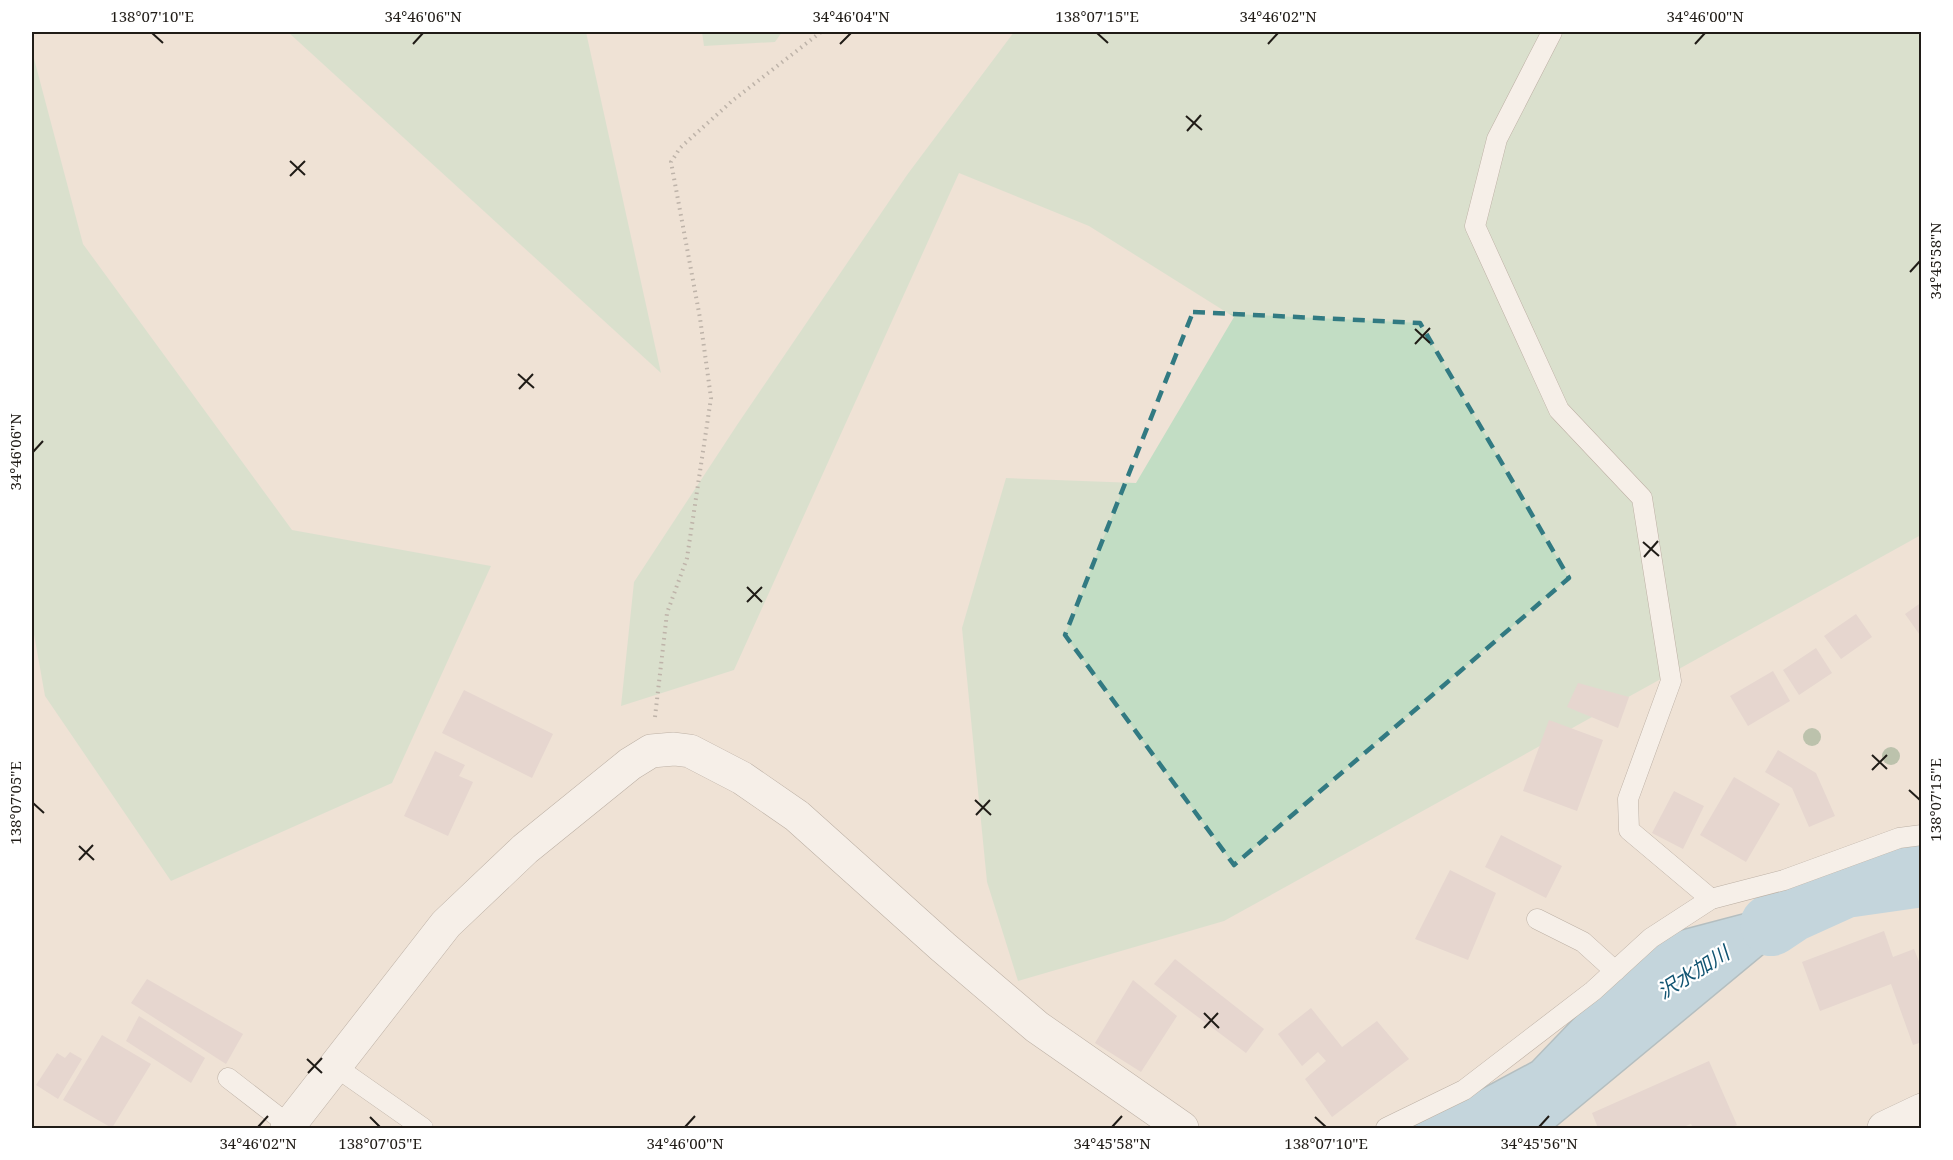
<svg xmlns="http://www.w3.org/2000/svg" width="1953" height="1160" font-family="'Noto Serif','Noto Sans JP',serif">
<style>
.green{fill:#c2ddc4}
.water{fill:#90c6e4;stroke:#6e93a6;stroke-width:1.5}
.lines{fill:none;stroke-linecap:round;stroke-linejoin:round}
.river{stroke:#90c6e4;stroke-width:62}
.building{fill:#dbc8c7}
.lane-casing{stroke:#81756a;stroke-width:21}
.street-casing{stroke:#81756a;stroke-width:34}
.secondary-casing{stroke:#81756a;stroke-width:34}
.path{stroke:#837b73;stroke-width:4;stroke-dasharray:1.5 4.5;stroke-linecap:butt}
.lane{stroke:#fff;stroke-width:20}
.street{stroke:#fff;stroke-width:33}
.secondary{stroke:#fff;stroke-width:33}
.tree{fill:#7f9b7b}
.marked{fill:none;stroke:#327a82;stroke-width:4.5;stroke-dasharray:12 8;stroke-linejoin:round}
.ticks{fill:none;stroke:#201c17;stroke-width:2}
.labels{text-anchor:middle;dominant-baseline:central;stroke-width:4.5;stroke-linejoin:round;paint-order:stroke}
.water-label{font-size:20px;font-style:italic;fill:#115472;stroke:#fff}
.neatline{fill:none;stroke:#201c17;stroke-width:2}
.ticks-label{font-size:15px;text-anchor:middle;fill:#201c17}
</style>
<rect width="100%" height="100%" fill="#efe2d6"/>
<g class="green">
<path d="M288,32h298l75,341z"/>
<path d="M702,32h80l-7,10 -71,4z"/>
<path d="M1014,32h907v503l-697,386 -206,60 -31,-99 -25,-254 44,-150 130,5 98,-166 -145,-91 -130,-53 -225,497 -113,36 13,-124 103,-157 170,-250z"/>
<path d="M32,51l51,193 209,286 199,36 -99,217 -221,98 -126,-185 -13,-73z"/>
</g>
<path class="water" d="M1845,887l-291,241h-145l123,-66 119,-124z"/>
<g class="lines">
<path class="river" d="M1771,925l21,-14 53,-24 77,-11"/>
</g>
<g class="building">
<path d="M1922,602v36l-17,-24z"/>
<path d="M1856,614l16,23 -31,22 -17,-23z"/>
<path d="M1816,648l16,25 -33,22 -16,-25z"/>
<path d="M1773,671l17,30 -42,25 -18,-30z"/>
<path d="M1578,683l51,14 -11,31 -51,-21z"/>
<path d="M464,690l89,44 -21,44 -90,-45z"/>
<path d="M1549,720l54,20 -26,71 -54,-20z"/>
<path d="M1778,750l38,23 19,43 -26,11 -17,-39 -27,-16z"/>
<path d="M435,751l30,14 -6,11 14,6 -25,54 -44,-20z"/>
<path d="M1734,777l46,27 -34,58 -46,-27z"/>
<path d="M1674,791l30,15 -21,43 -31,-16z"/>
<path d="M1501,835l61,31 -16,32 -61,-31z"/>
<path d="M1450,870l46,23 -28,67 -53,-21z"/>
<path d="M1884,931l9,26 21,-8 8,20v73l-9,3 -22,-61 -71,27 -18,-49z"/>
<path d="M1175,959l89,70 -18,24 -92,-69z"/>
<path d="M147,979l96,55 -17,30 -95,-61z"/>
<path d="M1133,980l44,36 -36,56 -46,-29z"/>
<path d="M1311,1008l31,39 35,-26 32,38 -77,58 -27,-38 21,-18 -8,-9 -16,14 -24,-32z"/>
<path d="M139,1016l66,42 -14,25 -65,-42z"/>
<path d="M102,1035l49,29 -39,64 -49,-28z"/>
<path d="M70,1052l12,7 -24,40 -22,-14 21,-32 8,5z"/>
<path d="M1709,1061l28,64 -8,3h-36l-2,-4 -11,4h-82l-6,-15z"/>
</g>
<g class="lines">
<defs>
<g id="lane">
<path d="M1552,32l-55,107 -22,87 84,184 83,88 29,183 -43,118 1,31 82,69"/>
<path d="M1537,919l46,23 32,29"/>
<path d="M336,1067l87,61"/>
<path d="M228,1078l62,48"/>
<path d="M1386,1128l78,-38 129,-99 58,-53 60,-39 73,-19 115,-42 23,-3"/>
</g>
<path id="street" d="M287,1128l159,-204 79,-75 105,-85 21,-13 23,-2 16,2 52,27 55,38 146,131 94,80 145,101"/>
<path id="secondary" d="M1884,1128l38,-18"/>
</defs>
<use href="#lane" class="lane-casing"/>
<use href="#street" class="street-casing"/>
<use href="#secondary" class="secondary-casing"/>
<path class="path" d="M655,717l12,-104 20,-55 24,-160 -11,-80 -29,-156 9,-14 52,-47 89,-69"/>
<use href="#lane" class="lane"/>
<use href="#street" class="street"/>
<use href="#secondary" class="secondary"/>
</g>
<g class="tree">
<circle cx="1812" cy="737" r="9"/>
<circle cx="1891" cy="756" r="9"/>
</g>
<path d="M0 0H1953V1160H0ZM1193,312l227,11 149,255 -335,287 -169,-230z" fill="#efe2d6" fill-opacity=".55" fill-rule="evenodd"/>
<path class="marked" d="M1193,312l227,11 149,255 -335,287 -169,-230z"/>
<path class="ticks" d="M152,33l11,10M1097,33l11,10M413,44l10,-11M840,44l11,-11M1268,44l10,-11M1695,44l10,-11M1186,116l16,14M1187,131l14,-16M290,161l15,14M290,176l15,-15M1910,272l10,-11M1415,329l15,14M1415,344l15,-16M518,374l16,14M519,389l14,-15M33,452l10,-11M1643,542l16,14M1644,557l14,-16M747,587l15,15M747,602l15,-15M1872,755l15,14M1872,770l15,-15M1909,790l11,10M975,800l16,15M33,803l11,10M976,815l14,-15M79,846l15,14M79,860l14,-15M1204,1013l15,15M1204,1028l14,-15M307,1059l15,14M308,1073l14,-15M370,1117l10,10M1315,1117l11,10M258,1127l10,-11M685,1127l10,-11M1112,1127l10,-11M1539,1127l10,-11"/>
<g class="labels">
<g class="water-label">
<text transform="translate(1693 972) rotate(-32)">沢水加川</text>
</g>
</g>
<rect width="1953" height="1160" fill="none" stroke="#ffffff" stroke-width="66"/>
<rect x="33" y="33" width="1887" height="1094" class="neatline"/>
<g class="ticks-label">
<text x="152" y="22">138°07'10"E</text>
<text x="423" y="22">34°46'06"N</text>
<text x="851" y="22">34°46'04"N</text>
<text x="1097" y="22">138°07'15"E</text>
<text x="1278" y="22">34°46'02"N</text>
<text x="1705" y="22">34°46'00"N</text>
<text transform="translate(1936 261) rotate(-90)" y="5">34°45'58"N</text>
<text transform="translate(16 452) rotate(-90)" y="5">34°46'06"N</text>
<text transform="translate(1936 800) rotate(-90)" y="5">138°07'15"E</text>
<text transform="translate(16 803) rotate(-90)" y="5">138°07'05"E</text>
<text x="258" y="1149">34°46'02"N</text>
<text x="380" y="1149">138°07'05"E</text>
<text x="685" y="1149">34°46'00"N</text>
<text x="1112" y="1149">34°45'58"N</text>
<text x="1326" y="1149">138°07'10"E</text>
<text x="1539" y="1149">34°45'56"N</text>
</g>
</svg>
